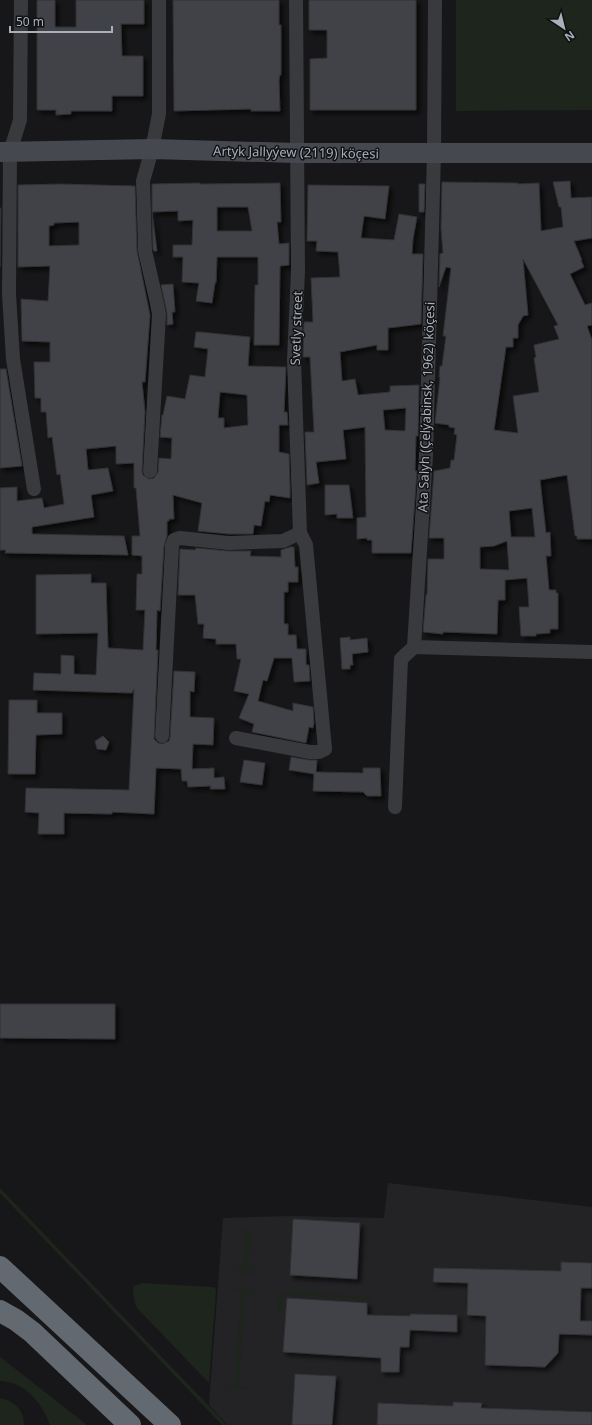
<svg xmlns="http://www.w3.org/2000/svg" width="592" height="1425" font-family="'Noto Sans',sans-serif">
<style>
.built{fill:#232326}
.green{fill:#1d251c}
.building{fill:#414246;stroke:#313135;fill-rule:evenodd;filter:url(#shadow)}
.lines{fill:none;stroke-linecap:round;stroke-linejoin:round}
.street{stroke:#383a3e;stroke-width:14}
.secondary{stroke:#45494f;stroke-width:20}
.highway{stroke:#636970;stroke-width:22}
.labels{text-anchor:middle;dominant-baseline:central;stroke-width:3;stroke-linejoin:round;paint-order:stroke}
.street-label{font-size:13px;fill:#a8b0ba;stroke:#121214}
</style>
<defs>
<filter id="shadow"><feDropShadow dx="3.5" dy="3.5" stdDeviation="2" flood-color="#0009"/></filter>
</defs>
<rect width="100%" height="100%" fill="#171719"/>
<path class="built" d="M388,1183l204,24v218h-364l-19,-20 14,-187 69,-2 92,2z"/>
<g class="green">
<path d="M456,0h136v110l-136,1z"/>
<path d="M0,1189v-1l227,237h-5l-222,-232z"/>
<path d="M236,1230l23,2 -1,2h-8l-2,37 8,1 -2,2 -20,-2 1,-2h7l3,-37h-8z"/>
<path d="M142,1283l70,4 3,1 1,3 -7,92 -72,-75c-3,-7 -5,-15 -3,-22z"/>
<path d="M233,1288l19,1 2,2 -2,2h-7l-6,93h8l1,2 -1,1 -22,-2 2,-2h8l6,-92 -8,-2z"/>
<path d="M279,1291l92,6v3l-88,-6 -2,18h-3z"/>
<path d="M0,1357l4,3 83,65h-37c-8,-22 -24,-43 -50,-44z"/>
<path d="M0,1398c15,3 24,12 24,27h-24z"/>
</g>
<g class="building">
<path d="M37,0h18v27h21v-27h68v24h-23l1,32h21v40h-31v15h-41v3l-15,1v-5h-19z"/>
<path d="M173,0h106v25h2v50h-1l-1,5 1,31h-29v-2l-77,2z"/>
<path d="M309,0h107v110h-106v-51l17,-1v-28h-18z"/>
<path d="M570,181l1,17 21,-1v41l-18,3 8,19h-1l3,7 -14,7 15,31 7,-2v22l-5,1 5,14v199h-15v-3h-2l-8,-61 -27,5 6,53 4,-1 1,24h-5l3,34h7v3h2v36h-8v4l-14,1v2h-15l-2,-29h10l-2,-29 -22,2v20h-7l-1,34 -54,-2v2l-20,-2 3,-37h1l1,-36h16v-21h-15l5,-67 16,-3 1,-8h3l3,-25 -3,-1 1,-6 -6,-1v-2l-14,-2 5,-46h-1l1,-11h2l4,-30h-3l8,-68 -5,-1 -7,20 1,-33 3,-1 -2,-25 1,-46 76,1v1l21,-1 2,48 22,-4 -2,-20h-2l-6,-25zM523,259l35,66 -4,1 5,13 -25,6 2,12 -2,1 5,34 -26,4 5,37 -24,-3 12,-83h7v-9h5v-13l5,-9 5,-1zM532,508l3,29h-24l-2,-26zM507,541l2,29 -29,-1v-22l14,-1z"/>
<path d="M200,183v1l80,-1 1,39h-4l2,22 10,-1v22l-9,1 -1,79h-25l1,-60h3v-28h-41l-1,26h-1l-3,20 -16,-2 3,-18 -17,-1 1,-25h-10v-12h19l1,-25 -15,1v-10l-26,1v-28zM217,207h31l4,24h-35z"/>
<path d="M61,184l74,2 2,65 13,64 -5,67h-3l3,30 -3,59 1,4 6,4 5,-1 4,-6 1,-14 12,1 1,-21 -12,-1 2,-22h1l4,-19 18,3 5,-24 15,2 3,-28 -14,-2 2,-15h4l50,5 -2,29 38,1 -2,45h3l1,13h-9v27l10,2 1,33v11l-20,-3 -1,7 -4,-1 -4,25 -7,-1 -1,9h-24l-31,-3 4,-28 -29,-8 1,24h-5v2h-2v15l-3,10 -4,65 -3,-1 -1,40h2l-4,89 4,4 4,1 7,-3 1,-4 4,-66 21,1 -1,20 -4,-1v26l24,1 -1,27 -20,-1 -1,25 22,-1v10l10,-1 1,12h-15l1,-3 -23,1 -1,-6h-5l-1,-12 -25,-1 -2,46 -42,-2v2l-48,-1v21h-26l1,-21 -14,-1 1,-24 103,2 5,-101 -2,4 -99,-3 1,-17 27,1v-19l13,1v18l22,1 2,-42 -62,1v-59l55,-1v9h15l2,65 35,2 2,-40h-9l1,-36h5v-18l-10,-1v-19h8l-4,-48h-2v-25l-18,1v-18l-30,3 2,21 20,-2 5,23 -22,4 3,22 -62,10v7l92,2 4,19 -123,-2 1,-3h-6v-62l17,-1v14l25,-3 2,10 20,-4 -4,-30 -3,1 -5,-38 -4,1 -2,-26h-5v-14h-6l-1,-36h16v-20l-28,-1 -1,-42 27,2 2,-35 -32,1v-82zM79,222v23l-30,1v-20l5,-1v-2zM220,392l27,3 1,30 -24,3v-10h-6z"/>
<path d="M419,184h6l-1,28h-5z"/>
<path d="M308,185l81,1 -4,33 -21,-3 -3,22 33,2 5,-26 18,3 -4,22 -1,15h11l-2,70 -33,4v22h-11v-5l-37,7 2,29 13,-2 3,16 32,-3v-6l29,-1 -1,51h-2l-1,35h2l-6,82h-39v-13h-5v-2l-10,1v-21l9,-1 -1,-90 -22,3 3,29 -30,3 3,21 -12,2 -2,-53h9l-4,-75h-7l1,-35h9l-2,-44 29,-1 -2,-25 -22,-1 1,-10h-10zM406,408l-1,23 -20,-1 -2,-20z"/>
<path d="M0,208h1l-1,59z"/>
<path d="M152,212l5,39h-3l-1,-1z"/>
<path d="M173,284l2,28h-3l1,12 -6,1v-12l-6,-28z"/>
<path d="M0,369h6l16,97 -22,2z"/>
<path d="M325,485h24l4,33h-16v-4l-12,1z"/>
<path d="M290,547h4l1,20h3v15h-10v10h-4v32h4v11h8l1,14h9v16h3l1,16 -16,1 -2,-24h-18l-7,23 -4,-1 -5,21 35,10v-8l20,4 1,16 -1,5 -4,-1 -3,16 -54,-11 2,-8 -15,-6 10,-24 -15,-3 7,-32h-4l-1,-15h-20v-5l-13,-1 1,-14h-6l-3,-29h-17l2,-46 15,1 1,-2 32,3h23l-1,5 31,1v-7z"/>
<path d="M350,637v3l17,-2 1,14 -16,2 1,11h-3v4h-8l-2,-31z"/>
<path d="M9,700h28v13h25v21l-26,1 -1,39h-27z"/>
<path d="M103,736l6,6 -3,8 -9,-1 -2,-8z"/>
<path d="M291,757l18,3h8l-1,12 47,1v-5h17l1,28h-14l-4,-4 -50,-1 1,-17 -25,-4z"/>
<path d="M244,760l21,3 -3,22 -22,-3z"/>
<path d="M0,1004h115v35l-115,-1z"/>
<path d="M293,1219l67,4 -3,56 -67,-4z"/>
<path d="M561,1262l31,1v25h-11l-1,33h12v14l-33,-1 -1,19 -13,14 -60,-2 1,-49 -19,-1 1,-32 -35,-1 1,-14 127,3z"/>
<path d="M287,1298l80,5v12l43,1v-2l47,1v17l-47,-2 -1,17h-9l-1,25h-18v-14l-98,-6z"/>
<path d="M295,1374l41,2 -4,49h-40z"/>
<path d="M453,1402l29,1 -1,5 111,4v13h-215l1,-22 75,3z"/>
</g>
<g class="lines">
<g class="street">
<path d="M21,0l-1,120 -10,32 -1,142 4,65 21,130"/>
<path d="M150,471l9,-157 -3,-15 -11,-48 -2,-70 9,-32 7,-35v-114"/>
<path d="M414,647l178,5"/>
<path d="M162,736l10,-190 2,-6 6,-2 49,5 54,-2 17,-8 -6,-173 4,-89 -2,-271"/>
<path d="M236,738l74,14h9l6,-3 -19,-204 -6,-12"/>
<path d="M395,807l6,-148 13,-12 12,-192 8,-302 1,-153"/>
</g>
<path class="secondary" d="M0,152l152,-3 144,4h296"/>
<g class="highway">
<path d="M0,1267l170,158"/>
<path d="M0,1311l16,9 16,12 98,93"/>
</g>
</g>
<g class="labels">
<g class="street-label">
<text transform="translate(296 152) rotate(1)">Artyk Jallyýew (2119) köçesi</text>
<text transform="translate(296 328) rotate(-88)">Svetly street</text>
<text transform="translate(426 407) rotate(-88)">Ata Salyh (Çelýabinsk, 1962) köçesi</text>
</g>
</g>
<g transform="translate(564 28) rotate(145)" stroke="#121214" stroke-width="3" paint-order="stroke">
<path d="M0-3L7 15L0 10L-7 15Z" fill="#a8b0ba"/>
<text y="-6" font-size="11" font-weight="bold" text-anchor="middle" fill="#a8b0ba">N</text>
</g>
<path d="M10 26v6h102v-6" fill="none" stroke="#a8b0ba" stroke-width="2"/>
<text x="16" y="26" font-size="12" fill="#a8b0ba" stroke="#121214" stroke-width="3" paint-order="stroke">50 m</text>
</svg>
